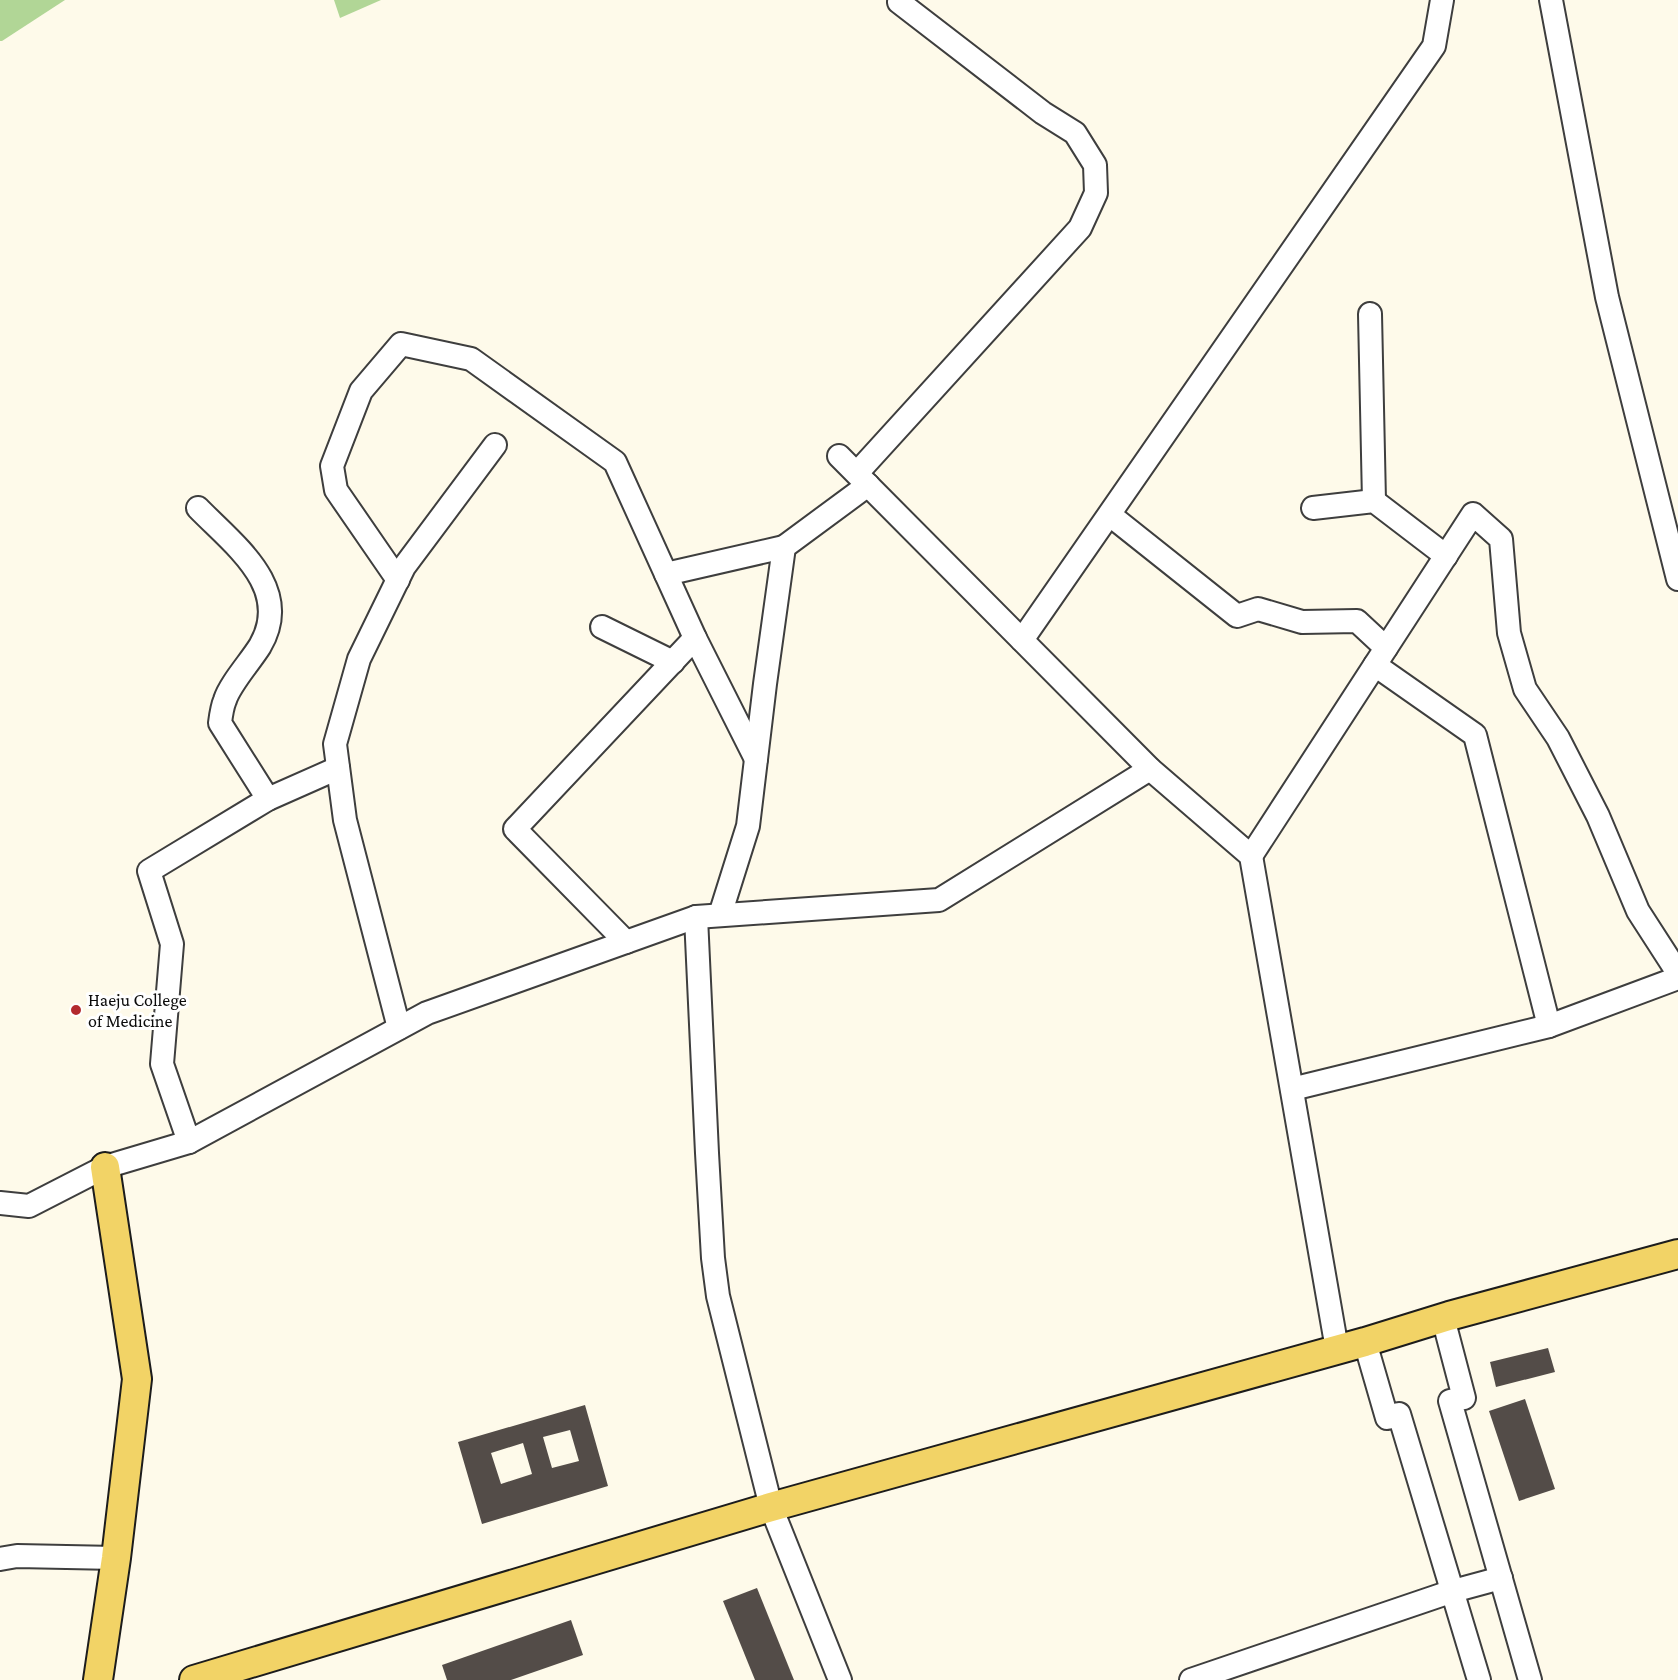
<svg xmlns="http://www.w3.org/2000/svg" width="1678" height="1680" font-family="'Crimson Pro',serif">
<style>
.forest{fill:#b1d696}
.building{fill:#534c48;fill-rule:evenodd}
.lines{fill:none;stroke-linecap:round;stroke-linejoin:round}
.minor-casing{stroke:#3e3e3e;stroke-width:26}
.major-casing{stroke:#1c1c1c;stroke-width:32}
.minor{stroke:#fff;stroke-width:22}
.major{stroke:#f2d366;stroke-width:28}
.poi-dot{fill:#b32a2e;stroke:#fff;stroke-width:2}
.labels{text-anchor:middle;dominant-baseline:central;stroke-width:6;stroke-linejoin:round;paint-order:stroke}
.poi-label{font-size:18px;fill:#0b0b0b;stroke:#fff;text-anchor:start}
</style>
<rect width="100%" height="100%" fill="#fefaea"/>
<g class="forest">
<path d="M0,0h65l-63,41h-2z"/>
<path d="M334,0h47l-41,18z"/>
</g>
<g class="building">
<path d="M1548,1348l7,24 -59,15 -6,-25z"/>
<path d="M1525,1399l30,90 -36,12 -30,-90z"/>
<path d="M585,1405l23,81 -126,38 -24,-82zM570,1430l9,31 -27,7 -9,-31zM523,1443l9,31 -31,10 -10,-31z"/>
<path d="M757,1588l37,92h-39l-32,-79z"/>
<path d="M571,1620l12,35 -72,25h-64l-5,-15z"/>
</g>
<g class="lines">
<defs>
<g id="minor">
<path d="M1551,0l56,297 71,282"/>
<path d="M1370,314l4,187"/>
<path d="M839,456l311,313"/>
<path d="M857,473l223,-245 16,-35 -1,-28 -20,-32 -32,-20 -144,-111"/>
<path d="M198,508c36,37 96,80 62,138 -10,16 -30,38 -35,54 -3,7 -4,15 -5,23l48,76"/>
<path d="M1313,508l61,-7 72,55"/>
<path d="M1110,515l127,101 21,-7 44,13 55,-1 29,27"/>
<path d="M666,574l118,-27"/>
<path d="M398,580l-62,-90 -4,-24 29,-75 40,-47 70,15 144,103 80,176"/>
<path d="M602,627l71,35"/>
<path d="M1022,640l412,-594 8,-46"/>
<path d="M1375,665l100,70 74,291"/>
<path d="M1251,856l222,-342 28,25 8,94 16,56 33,49 40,78 40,95 40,62"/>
<path d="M720,915l28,-89 17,-142 19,-137 84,-62"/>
<path d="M696,917l11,236 6,105 5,38 53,211 69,173"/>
<path d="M626,942l-111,-113 180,-191 61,121"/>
<path d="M399,1028l-54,-208 -10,-76 24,-85 45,-92 91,-122"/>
<path d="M1292,1089l257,-63 129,-48"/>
<path d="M189,1142l-27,-78 10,-120 -23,-73 119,-72 70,-31"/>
<path d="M0,1203l29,3 76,-39 84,-25 238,-129 269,-96 243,-17 211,-131 101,87 86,493"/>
<path d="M1443,1318l21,80 -14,3 80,279"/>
<path d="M1365,1342l22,76 12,-4 80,266"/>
<path d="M0,1559l17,-3 99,2"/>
<path d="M1191,1680l262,-89 48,-13"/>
</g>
<g id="major">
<path d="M98,1680l18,-122 21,-179 -32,-212"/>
<path d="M194,1680l577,-173 594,-165 84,-26 229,-62"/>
</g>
</defs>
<use href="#minor" class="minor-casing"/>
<use href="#major" class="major-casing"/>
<use href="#minor" class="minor"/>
<use href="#major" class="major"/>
</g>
<circle class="poi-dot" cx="76" cy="1010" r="6"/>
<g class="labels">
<g class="poi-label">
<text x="88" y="1000">Haeju College<tspan x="88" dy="21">of Medicine</tspan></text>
</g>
</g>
</svg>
